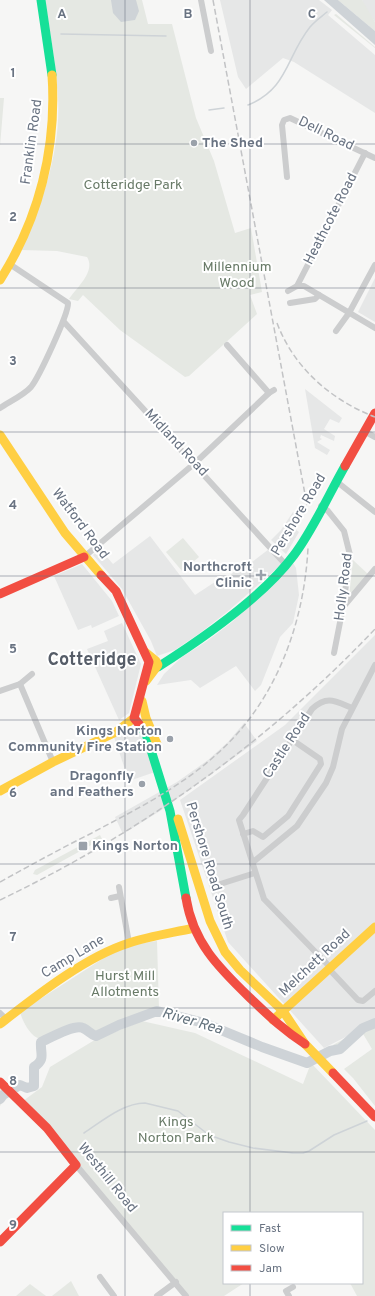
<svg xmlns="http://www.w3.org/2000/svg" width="375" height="1296" font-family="Overpass,sans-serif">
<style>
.built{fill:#e6e7e7}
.green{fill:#e5e8e3}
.water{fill:#ced3d7}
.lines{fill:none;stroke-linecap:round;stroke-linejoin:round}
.stream{stroke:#ced3d7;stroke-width:1.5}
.river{stroke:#ced3d7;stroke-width:10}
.street{stroke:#cccdce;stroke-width:6}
.fast{stroke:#16e098;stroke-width:9}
.slow{stroke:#ffcf43;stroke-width:9}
.jam{stroke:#f24e42;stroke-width:9}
.rail{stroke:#c2c3c5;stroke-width:1.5;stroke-dasharray:6 3;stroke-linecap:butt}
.grid{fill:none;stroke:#697382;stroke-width:1;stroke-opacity:0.55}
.poi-dot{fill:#9aa1aa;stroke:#fff;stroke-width:1.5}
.labels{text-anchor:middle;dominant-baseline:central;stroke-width:4;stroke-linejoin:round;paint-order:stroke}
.street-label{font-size:14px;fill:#697382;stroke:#fff}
.poi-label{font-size:14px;font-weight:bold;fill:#697382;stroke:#fff;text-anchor:end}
.park-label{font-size:14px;fill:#687a67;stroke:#fff}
.water-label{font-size:15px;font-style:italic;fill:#64737e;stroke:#fff}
.district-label{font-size:18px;font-weight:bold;fill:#565d68;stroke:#fff}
.grid-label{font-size:13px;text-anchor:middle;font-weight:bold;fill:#697382;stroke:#fff;stroke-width:4;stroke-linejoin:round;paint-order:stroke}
</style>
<rect width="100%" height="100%" fill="#f6f6f5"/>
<g class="built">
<path d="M220,0h99l13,10 -4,5 47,40v58l-81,-51 -11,-4 -37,31 -8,-12z"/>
<path d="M362,0h13v22l-11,-16z"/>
<path d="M375,278v44l-17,-10z"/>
<path d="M305,389l37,29 -3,5 -9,-4 -6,10 11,7 -1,5 -13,-6 -1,3 2,1 -5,3 13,8 -3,5 -12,-7z"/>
<path d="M293,512l4,5 1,9 -2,4 3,2 -13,22 -15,-14 10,-10z"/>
<path d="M150,536l45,59 23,-15 3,3 22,-19 4,2 22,-17 14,14 -56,49 -27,21 -25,17 -18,6 -6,-15 -29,-52 -29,-34 7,-6 13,15z"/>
<path d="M293,563l3,5 3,27 -6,28 -13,14 -19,48 -6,6 -19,-25 -36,22 -9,-8 -34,5 7,-11 18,-17 25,-16 25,-19z"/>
<path d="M82,564l30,37 7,15 -27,12 -1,-3 -13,5 -24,-54z"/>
<path d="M122,623l19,41 -12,49 -10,7 -32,-71 21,-8 -4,-10z"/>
<path d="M375,635v387l-51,26 -96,-106 -48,-142 105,-75z"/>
<path d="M244,723l13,18 -97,70 -37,23 -8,-17 62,-35 31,-22 20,-18z"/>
<path d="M130,731l11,2 14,39 -26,9 -15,-44z"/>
</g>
<g class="green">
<path d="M45,0h97l6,24h24l24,94 18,43 21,72 16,-5 11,64 -12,3 7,19 -68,62 -4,1 -65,-47 -37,-35 -5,6 -9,-2c8,-12 27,-28 18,-42l-30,-6 -36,-1c22,-48 40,-100 37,-153 -2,-33 -8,-65 -13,-97z"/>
<path d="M338,0h24l13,22v9z"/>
<path d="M336,14l39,33v1l-41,-33z"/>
<path d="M0,98h4l-4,48z"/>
<path d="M183,538l16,19 -17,14 -16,-19z"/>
<path d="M353,560l16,15 -20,22z"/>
<path d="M100,835l2,4 -65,36 -4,-1 2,-4z"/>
<path d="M157,941l2,68 -17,4 -47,20c-6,-3 -10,-9 -17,-8 -11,1 -20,8 -29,13 -15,7 -26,-15 -29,-26l87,-56 22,-11z"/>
<path d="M142,1021l53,12 108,51 8,-21 64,67v166h-18l-7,-13h12v-70h-138v70h20l-20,13h-37l-164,-195 19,-14 8,-20 43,-26z"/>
<path d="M375,1022v84l-22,-28 -9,-9 28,-20 -10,-17 -8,10 -14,10 -7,-7z"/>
<path d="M0,1088l7,8 -7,10z"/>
<path d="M71,1281l8,15h-27z"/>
<path d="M30,1284l16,12h-30z"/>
</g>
<g class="water">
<path d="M111,0h25l3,11 -4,9 -14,2 -8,-9z"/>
<path d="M324,0h14l37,31v14z"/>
</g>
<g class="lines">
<g class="stream">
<path d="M61,34l105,2"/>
<path d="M248,105c40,-16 38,-48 62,-78 5,-6 11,-10 17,-15"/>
<path d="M209,110l15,-2"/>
<path d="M84,1133c17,-11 39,-30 61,-30l33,8 31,24 20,7 24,6 40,5h10l6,-2 25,-16 33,-14"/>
</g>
<path class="river" d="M0,1099l3,-4 17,-10 7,3 7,-2v-19c12,-8 6,-13 7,-25 9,-4 33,-18 42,-14 5,2 7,6 13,8l23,-11 38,-14 47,12 58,24 45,16 23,-12 10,-2 23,-21 12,-5"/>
<g class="street">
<path d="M201,0l10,51"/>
<path d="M287,177l-5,-52 2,-5 6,-2 85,40"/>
<path d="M297,286l68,-133"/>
<path d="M288,291l9,-5h7l71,42"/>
<path d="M290,303l25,-4 4,-4"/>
<path d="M64,322l222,243"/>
<path d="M336,331l13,-18 26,-48"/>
<path d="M227,345l42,48"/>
<path d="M0,408c9,-6 24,-13 31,-21 8,-10 38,-74 37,-84l-57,-38"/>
<path d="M364,431l11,6"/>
<path d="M336,481l39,31"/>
<path d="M321,506l7,5 16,20 6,24 -7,52 -9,46"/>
<path d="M84,557l111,-94 74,-70 5,-3"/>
<path d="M344,606l31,-37"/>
<path d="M20,684l12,-10"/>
<path d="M0,691l20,-7 33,78"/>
<path d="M243,834l10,-3 10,6 25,-21 33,-52 -1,-5 -29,-20"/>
<path d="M252,863l45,-37 29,-43 7,-16 9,-38 33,-64"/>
<path d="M214,886l41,-13"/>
<path d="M119,887l10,56"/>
<path d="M111,898l9,-2"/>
<path d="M331,968l-67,-69 -25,-79 4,-5 69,-106c15,-14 23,-8 40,-1"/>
<path d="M329,969l29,31 5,1 12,-10"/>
<path d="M0,1013l5,5"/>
<path d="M76,1165l110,131"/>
<path d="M100,1277l14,19"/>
<path d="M157,1296l19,-14"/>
<path d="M289,1296l-3,-5 7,-4"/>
</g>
<g class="fast">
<path d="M41,0l11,75"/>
<path d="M158,667c44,-28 105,-70 136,-112 19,-25 35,-61 51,-89"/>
<path d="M139,724l7,10 24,77 16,87"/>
</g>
<g class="slow">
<path d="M0,280c39,-61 57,-132 52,-205"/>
<path d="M0,435l65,98 36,42"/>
<path d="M145,652l11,9 2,4 -12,16"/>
<path d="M142,701l4,17 11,26"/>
<path d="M0,791l53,-29 63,-30 18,-14"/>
<path d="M178,819l32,102 15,31 15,18 43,41 22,33 28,29"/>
<path d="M273,1020l102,-93"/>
<path d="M0,1024c36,-28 85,-67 129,-81 21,-7 43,-10 65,-15"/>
</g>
<g class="jam">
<path d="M345,466l30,-53"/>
<path d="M101,575l15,16 33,71 -15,56 5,6"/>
<path d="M0,594l84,-37"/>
<path d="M186,898c7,44 32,69 63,99 19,18 34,33 56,47"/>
<path d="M333,1073l42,44"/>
<path d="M0,1082l47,46 29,37 -76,77"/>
</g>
<g class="rail">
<path d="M213,0l94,505"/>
<path d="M277,323c17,45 54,77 98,94"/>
<path d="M0,882c29,-16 58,-32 88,-47 45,-24 92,-47 130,-82 58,-52 86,-129 90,-205"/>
<path d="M0,900c140,-67 268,-158 375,-271"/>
</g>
</g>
<path class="grid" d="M125,0v1296M250,0v1213M0,144h375M0,288h375M0,432h375M0,576h375M0,720h375M0,864h375M0,1008h375M0,1152h375M250,1283v13"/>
<g class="poi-dot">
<circle cx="194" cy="143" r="4"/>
<path d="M259 569h4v4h4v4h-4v4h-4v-4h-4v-4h4z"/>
<circle cx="170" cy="739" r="4"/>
<circle cx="142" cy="784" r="4"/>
<rect x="78" y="841" width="10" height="10" rx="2"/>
</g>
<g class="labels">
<g class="street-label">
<text transform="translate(326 134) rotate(26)">Dell Road</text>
<text transform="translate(32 142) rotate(-82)">Franklin Road</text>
<text transform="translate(331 219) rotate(-63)">Heathcote Road</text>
<text transform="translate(176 443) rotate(47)">Midland Road</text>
<text transform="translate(299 515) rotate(-59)">Pershore Road</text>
<text transform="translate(80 524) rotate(53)">Watford Road</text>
<text transform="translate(344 587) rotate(-83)">Holly Road</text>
<text transform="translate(287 746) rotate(-57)">Castle Road</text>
<text transform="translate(209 866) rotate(73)">Pershore Road South</text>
<text transform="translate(73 957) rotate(-31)">Camp Lane</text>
<text transform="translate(315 963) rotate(-43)">Melchett Road</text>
<text transform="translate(107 1178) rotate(51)">Westhill Road</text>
</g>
<g class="poi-label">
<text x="202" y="143" text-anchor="start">The Shed</text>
<text x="252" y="567">Northcroft<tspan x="252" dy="16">Clinic</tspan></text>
<text x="162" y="731">Kings Norton<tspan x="162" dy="16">Community Fire Station</tspan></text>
<text x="134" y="776">Dragonfly<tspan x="134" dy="16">and Feathers</tspan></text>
<text x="92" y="846" text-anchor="start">Kings Norton</text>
</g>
<g class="park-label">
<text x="133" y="185">Cotteridge Park</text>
<text x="237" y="267">Millennium<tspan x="237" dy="16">Wood</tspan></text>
<text x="125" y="976">Hurst Mill<tspan x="125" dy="16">Allotments</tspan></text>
<text x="176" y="1122">Kings<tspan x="176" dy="16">Norton Park</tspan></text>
</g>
<g class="water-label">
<text transform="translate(192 1022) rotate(16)">River Rea</text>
</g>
<g class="district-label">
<text x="92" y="660">Cotteridge</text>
</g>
</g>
<g class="grid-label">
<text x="62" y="18">A</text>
<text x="188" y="18">B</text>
<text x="312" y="18">C</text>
<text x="13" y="77">1</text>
<text x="13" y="221">2</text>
<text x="13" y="365">3</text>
<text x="13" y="509">4</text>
<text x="13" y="653">5</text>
<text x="13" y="797">6</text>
<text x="13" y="941">7</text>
<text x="13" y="1085">8</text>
<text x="13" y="1229">9</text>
</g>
<rect x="223" y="1212" width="140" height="72" fill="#ffffff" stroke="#c3c7cd"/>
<rect x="231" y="1225" width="20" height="6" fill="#16e098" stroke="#c3c7cd"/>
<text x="259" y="1232" font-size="12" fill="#697382">Fast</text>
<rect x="231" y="1245" width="20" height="6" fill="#ffcf43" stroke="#c3c7cd"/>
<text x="259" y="1252" font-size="12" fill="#697382">Slow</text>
<rect x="231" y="1265" width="20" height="6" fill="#f24e42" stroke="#c3c7cd"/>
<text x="259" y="1272" font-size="12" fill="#697382">Jam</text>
</svg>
